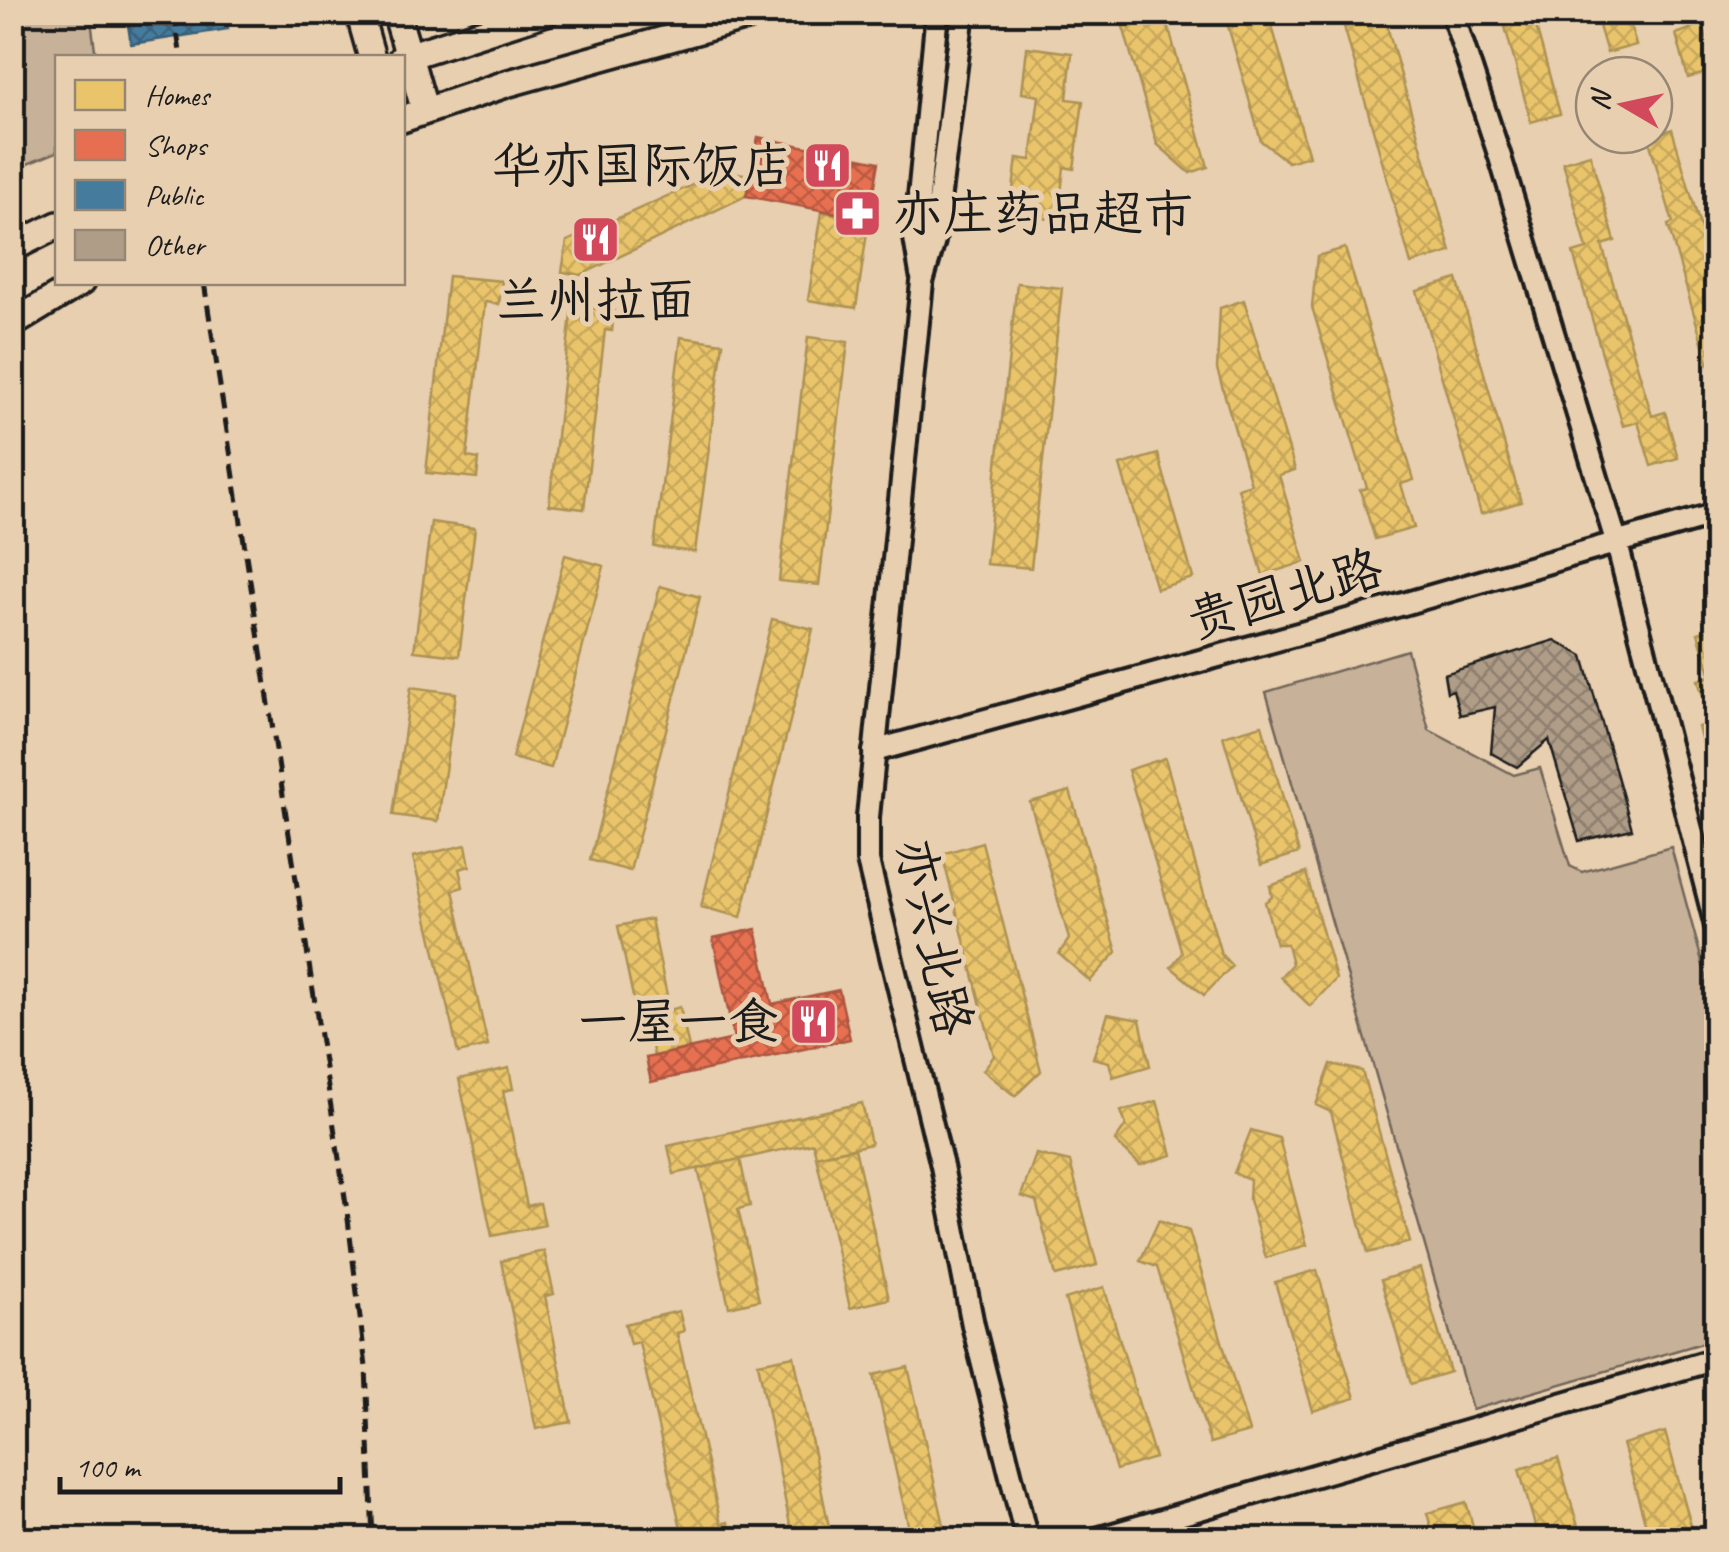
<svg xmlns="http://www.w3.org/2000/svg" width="1729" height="1552" font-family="Caveat,'LXGW WenKai TC',sans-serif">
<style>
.park{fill:#c7b198;stroke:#72665a;stroke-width:2.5}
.homes{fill:url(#homes-cross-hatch);stroke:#ac9253;stroke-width:2.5}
.shops{fill:url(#shops-cross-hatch);stroke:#aa5641;stroke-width:2.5}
.public{fill:url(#public-cross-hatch);stroke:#395e76;stroke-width:2.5}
.building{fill:url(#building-cross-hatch);stroke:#1c1c1c;stroke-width:2.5}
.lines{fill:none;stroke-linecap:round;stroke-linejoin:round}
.minor-casing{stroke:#1c1c1c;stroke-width:28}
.major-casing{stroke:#1c1c1c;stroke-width:32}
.minor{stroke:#e8cfb0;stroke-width:20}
.major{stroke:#e8cfb0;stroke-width:25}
.rail{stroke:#1c1c1c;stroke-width:5;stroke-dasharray:15 8;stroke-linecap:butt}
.labels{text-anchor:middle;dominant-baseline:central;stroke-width:10;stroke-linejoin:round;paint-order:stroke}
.poi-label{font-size:50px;fill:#1c1c1c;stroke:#e8cfb0;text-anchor:end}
.street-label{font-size:50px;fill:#1c1c1c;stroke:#e8cfb0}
</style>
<defs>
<pattern id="homes-cross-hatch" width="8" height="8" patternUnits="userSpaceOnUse" patternTransform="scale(2.5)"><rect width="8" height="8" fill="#e9c46a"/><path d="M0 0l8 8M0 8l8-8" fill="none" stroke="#c7a85b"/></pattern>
<pattern id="shops-cross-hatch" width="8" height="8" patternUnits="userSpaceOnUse" patternTransform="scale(2.5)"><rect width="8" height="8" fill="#e76f51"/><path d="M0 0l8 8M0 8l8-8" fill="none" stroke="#ba5a42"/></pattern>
<pattern id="public-cross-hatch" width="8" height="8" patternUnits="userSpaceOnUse" patternTransform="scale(2.5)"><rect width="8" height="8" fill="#457b9d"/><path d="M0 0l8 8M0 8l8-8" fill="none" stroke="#39647f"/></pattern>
<pattern id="building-cross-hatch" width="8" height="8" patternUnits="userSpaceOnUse" patternTransform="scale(2.5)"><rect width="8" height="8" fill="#af9d87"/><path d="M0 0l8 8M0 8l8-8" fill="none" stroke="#8e7f6e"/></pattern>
</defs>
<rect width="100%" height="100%" fill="#e8cfb0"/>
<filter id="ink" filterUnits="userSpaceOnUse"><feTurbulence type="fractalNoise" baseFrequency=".01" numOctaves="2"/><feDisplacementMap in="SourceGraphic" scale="20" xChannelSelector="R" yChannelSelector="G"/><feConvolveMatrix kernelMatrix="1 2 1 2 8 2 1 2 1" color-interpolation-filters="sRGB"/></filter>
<g filter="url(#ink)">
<g class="park">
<path d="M13,12l77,1 6,44 -38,1 -1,94 -44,18z"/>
<path d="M1407,650l22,80 85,45 26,-7 30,98 12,6 89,-25 45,166v326l-244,71 -206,-718z"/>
</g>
<g class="homes">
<path d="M1158,12h6l44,155 -18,6 -33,-29 -35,-121z"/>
<path d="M1224,12h44l41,144 -21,6 -27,-21z"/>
<path d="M1340,12h43l68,240 -40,12z"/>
<path d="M1501,12h31l28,102 -29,8z"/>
<path d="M1595,12h32l9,33 -29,8z"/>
<path d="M1685,12h30l1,5v4l-13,4 13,45 -28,8 -12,-44 14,-5z"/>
<path d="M1027,47l45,6 -5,46 16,2 -9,68 -10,-2 -6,53 -48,-6 7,-56 14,2 8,-64 -17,-3z"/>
<path d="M1672,129l44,152v109l-48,-165 5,-2 -25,-86z"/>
<path d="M1590,154l25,87 -13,4 50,171 13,-4 13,46 -27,8 -13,-44 -15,4 -50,-173 14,-4 -24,-87z"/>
<path d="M723,171l28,4 -5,21 -165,79 -19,-3 5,-31z"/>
<path d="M822,212l47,7 -13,89 -48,-8z"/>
<path d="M1345,248l69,232 -13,4 13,44 -39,11 -15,-49 7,-2 -55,-181 5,-51z"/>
<path d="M448,276l54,5 -3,23 -14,-2 -18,155 12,2 -2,19 -51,-5z"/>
<path d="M1457,279l64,223 -40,12 -64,-223z"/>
<path d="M1017,283l45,5 -31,280 -45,-4z"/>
<path d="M1244,300l51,170 -16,5 26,87 -42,13 -25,-87 13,-4 -34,-115 3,-61z"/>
<path d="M572,306l42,5 -2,20 -7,-1 -21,179 -35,-4z"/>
<path d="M681,337l42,6 -28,209 -41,-5z"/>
<path d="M808,337l40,5 -29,243 -40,-4z"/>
<path d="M1158,454l35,124 -37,11 -36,-124z"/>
<path d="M431,522l44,6 -16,128 -45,-5z"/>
<path d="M565,555l39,11 -53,202 -39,-10z"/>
<path d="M660,586l40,11 -70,274 -40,-11z"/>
<path d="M772,619l41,10 -72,288 -40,-10z"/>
<path d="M1716,627v162l-18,-62 13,-4 -13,-43 13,-4 -13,-43z"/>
<path d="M411,687l45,6 -18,128 -45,-6z"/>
<path d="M1262,725l37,128 -38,12 -38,-129z"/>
<path d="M1165,758l56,196 11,12 -28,29 -33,-28 11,-14 -54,-183z"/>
<path d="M1070,791l47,161 -27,29 -31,-27 10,-15 -39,-137z"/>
<path d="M982,842l59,229 -26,25 -32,-26 11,-14 -52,-202z"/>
<path d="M466,845l4,21 -11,3 4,18 -10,3 35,156 -30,7 -45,-196z"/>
<path d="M1306,873l30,106 -26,27 -30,-29 12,-13 -5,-20h-11l-11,-42 7,-5 -2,-11z"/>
<path d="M651,919l19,91 10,-3 9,41 -35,8 -9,-42 -8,2 -19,-90z"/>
<path d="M1108,1014l32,6 10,46 -37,11 -4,-15 -16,-4z"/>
<path d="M1331,1064l31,7 48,171 -42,11 -37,-141 -15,-7z"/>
<path d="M509,1068l4,21 -10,2 24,115 13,-3 5,22 -53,11 -33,-157z"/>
<path d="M1157,1101l15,54 -32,10 -25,-24 11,-16 -5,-14z"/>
<path d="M862,1103l9,41 -55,12 -3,-13 -139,31 -6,-28z"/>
<path d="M1251,1130l28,8 28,107 -41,13 -17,-58 1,-21 -16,-6z"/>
<path d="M855,1148l34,151 -39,9 -34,-152z"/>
<path d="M1036,1154l34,8 27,103 -41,11 -20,-75 -15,-5z"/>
<path d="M740,1159l10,47 -12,3 21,91 -30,7 -31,-138z"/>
<path d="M1159,1220l30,11 60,201 -39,11 -53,-176 -17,-6z"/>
<path d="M544,1251l10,43 -9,2 26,126 -35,7 -35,-168z"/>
<path d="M1420,1268l30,104 -39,12 -30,-104z"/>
<path d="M1317,1270l38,128 -42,13 -38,-129z"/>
<path d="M1104,1287l51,171 -39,12 -51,-171z"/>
<path d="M679,1311l5,20 -7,2 44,191 7,-2 4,18h-57l-1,-5 8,-2 -43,-191 -9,2 -5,-20z"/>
<path d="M794,1356l36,176 14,-2 2,10h-53l-35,-177z"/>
<path d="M908,1367l36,158 -34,8 -36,-158z"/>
<path d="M1665,1432l30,108h-45l-27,-96z"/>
<path d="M1558,1458l24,82h-43l-20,-71z"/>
<path d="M1466,1502l11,38h-42l-8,-27z"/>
</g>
<g class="shops">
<path d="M758,137l121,25 -10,57 -123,-23z"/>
<path d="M756,929l16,75 67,-14 11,49 -199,43 -5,-24 88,-19 -21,-101z"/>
</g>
<path class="public" d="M126,12h99l3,17 -97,15z"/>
<path class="building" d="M1555,640l28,16 49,173 -53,12 -30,-101 -32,27 -26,-14 4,-46 -35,8 -7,-25 -6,2 -3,-18z"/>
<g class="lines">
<defs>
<g id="minor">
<path d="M963,12l-29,229 -12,41 -54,535v44l74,305 31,159 54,215"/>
<path d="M1452,12l48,145 117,387 99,382"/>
<path d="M921,274l-6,-36 22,-226"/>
<path d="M874,751l453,-125 389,-112"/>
<path d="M1093,1540l623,-181"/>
</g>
<g id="major">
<path d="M359,12l13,46"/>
<path d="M396,12l29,99"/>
<path d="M402,58l144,-46"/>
<path d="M402,119l107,-36 255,-71"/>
<path d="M12,248l46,-23"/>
<path d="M12,324l69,-42"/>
</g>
</defs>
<use href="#minor" class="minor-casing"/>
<use href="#major" class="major-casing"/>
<use href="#minor" class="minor"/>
<use href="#major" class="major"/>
<g class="rail">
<path d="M174,12l7,46"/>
<path d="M204,282l143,929 19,156 7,173"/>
</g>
</g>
</g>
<defs>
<symbol id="restaurant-square" viewBox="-11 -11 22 22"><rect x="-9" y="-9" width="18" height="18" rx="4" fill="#d1495b" stroke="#e8cfb0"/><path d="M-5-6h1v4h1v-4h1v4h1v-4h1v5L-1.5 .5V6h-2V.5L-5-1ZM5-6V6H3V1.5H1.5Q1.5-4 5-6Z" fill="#fff"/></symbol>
<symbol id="pharmacy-square" viewBox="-11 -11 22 22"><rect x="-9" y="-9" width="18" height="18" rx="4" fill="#d1495b" stroke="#e8cfb0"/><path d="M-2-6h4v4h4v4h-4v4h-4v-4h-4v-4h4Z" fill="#fff"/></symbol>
</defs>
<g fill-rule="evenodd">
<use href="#restaurant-square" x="800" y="138" width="55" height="55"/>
<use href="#pharmacy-square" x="830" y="186" width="55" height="55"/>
<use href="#restaurant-square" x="568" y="212" width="55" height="55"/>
<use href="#restaurant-square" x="786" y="994" width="55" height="55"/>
</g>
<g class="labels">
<g class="poi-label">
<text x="792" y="165">华亦国际饭店</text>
<text x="893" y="213" text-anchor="start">亦庄药品超市</text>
<text x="596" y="300" text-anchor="middle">兰州拉面</text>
<text x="778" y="1021">一屋一食</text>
</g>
<g class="street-label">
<text transform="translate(1285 594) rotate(-16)">贵园北路</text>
<text transform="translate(934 937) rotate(78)">亦兴北路</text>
</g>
</g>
<rect width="1729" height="1552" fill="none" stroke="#e8cfb0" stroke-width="50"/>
<rect x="25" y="25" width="1679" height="1502" fill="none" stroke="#1c1c1c" stroke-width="4" filter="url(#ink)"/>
<rect x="55" y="55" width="350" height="230" fill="#e8cfb0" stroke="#968775" stroke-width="2.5"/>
<rect x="75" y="80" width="50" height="30" fill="#e9c46a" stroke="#968775" stroke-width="2.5"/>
<text x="145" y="105" font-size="30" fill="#1c1c1c">Homes</text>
<rect x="75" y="130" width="50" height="30" fill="#e76f51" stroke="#968775" stroke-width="2.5"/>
<text x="145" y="155" font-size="30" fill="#1c1c1c">Shops</text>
<rect x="75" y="180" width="50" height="30" fill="#457b9d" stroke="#968775" stroke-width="2.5"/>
<text x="145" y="205" font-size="30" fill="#1c1c1c">Public</text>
<rect x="75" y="230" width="50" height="30" fill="#af9d87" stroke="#968775" stroke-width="2.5"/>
<text x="145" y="255" font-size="30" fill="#1c1c1c">Other</text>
<g transform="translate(1624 105) rotate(279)"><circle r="48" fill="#e8cfb0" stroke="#968775" stroke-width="2.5"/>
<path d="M0-8L18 38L0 25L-18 38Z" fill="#d1495b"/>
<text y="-15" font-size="28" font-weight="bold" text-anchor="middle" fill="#1c1c1c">N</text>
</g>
<path d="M60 1477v15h280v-15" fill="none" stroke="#1c1c1c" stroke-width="5"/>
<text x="75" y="1477" font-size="30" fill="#1c1c1c" stroke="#e8cfb0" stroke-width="8" paint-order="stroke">100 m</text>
</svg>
